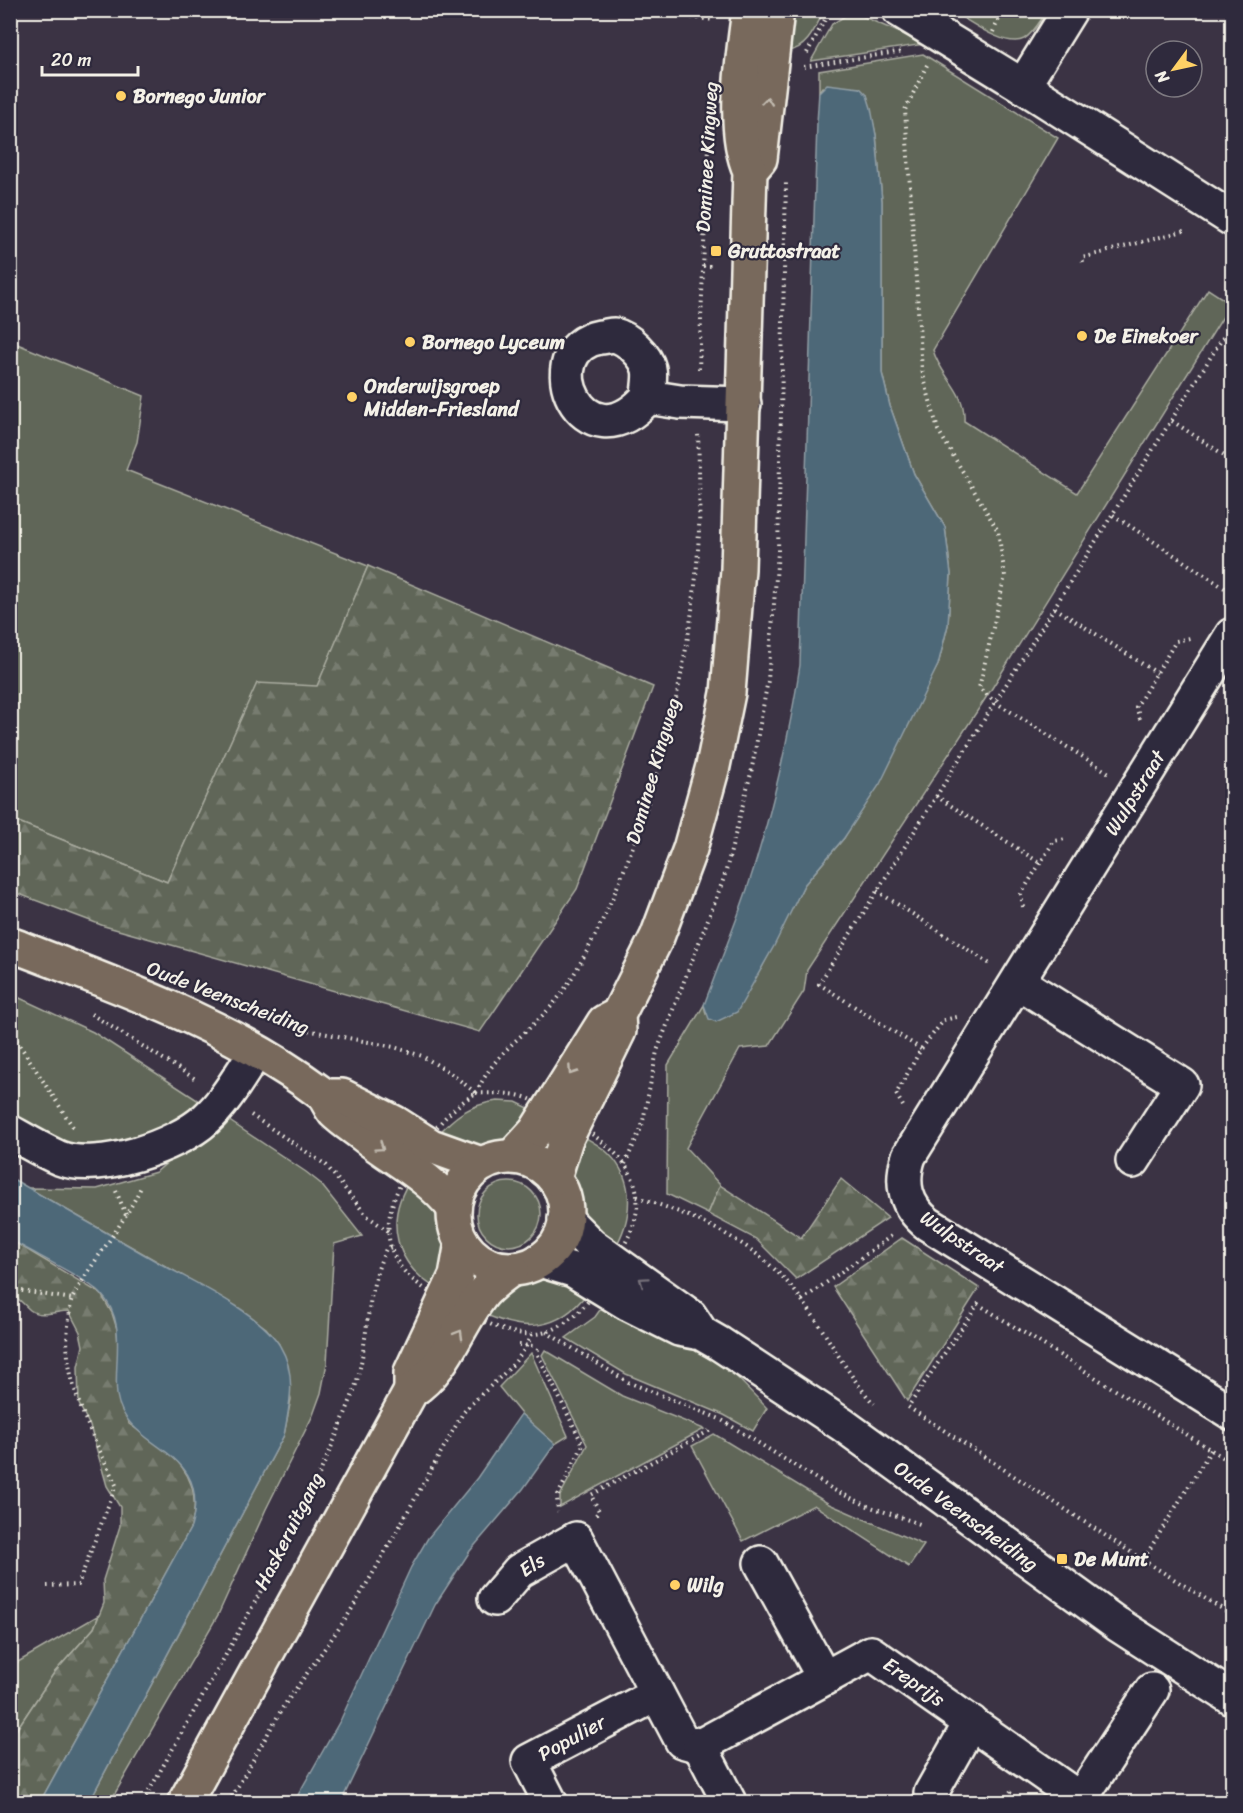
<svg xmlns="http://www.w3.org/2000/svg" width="1243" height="1813" font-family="Sriracha,sans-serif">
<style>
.green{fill:#606658;stroke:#aaaca0;stroke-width:1.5}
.forest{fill:url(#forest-firs);stroke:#aaaca0;stroke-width:1.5}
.water{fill:#4e6778;stroke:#909ea5;stroke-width:1.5}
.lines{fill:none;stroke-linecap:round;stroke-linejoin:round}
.minor-casing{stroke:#f4f1e8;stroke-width:38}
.major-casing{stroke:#f4f1e8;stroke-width:38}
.path{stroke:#f4f1e8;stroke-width:4;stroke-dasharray:1.5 4.5;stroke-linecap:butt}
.minor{stroke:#2f2a3d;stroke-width:33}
.major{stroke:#78695c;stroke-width:33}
.oneway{stroke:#c2bbb0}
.oneway2{stroke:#747079}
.poi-dot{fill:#ffd166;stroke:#2f2a3d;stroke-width:2}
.labels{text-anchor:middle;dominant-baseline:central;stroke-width:4.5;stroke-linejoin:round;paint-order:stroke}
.poi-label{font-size:20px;font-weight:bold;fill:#f4f1e8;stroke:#2f2a3d;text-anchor:start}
.street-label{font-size:20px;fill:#f4f1e8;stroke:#2f2a3d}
</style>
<defs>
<pattern id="forest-firs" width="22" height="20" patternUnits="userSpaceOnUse" patternTransform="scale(1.5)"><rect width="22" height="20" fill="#606658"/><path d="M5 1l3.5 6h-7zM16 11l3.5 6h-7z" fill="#777c70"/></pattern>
</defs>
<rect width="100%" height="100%" fill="#3b3344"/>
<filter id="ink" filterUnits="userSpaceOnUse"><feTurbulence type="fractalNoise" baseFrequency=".0167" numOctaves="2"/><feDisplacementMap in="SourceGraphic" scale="12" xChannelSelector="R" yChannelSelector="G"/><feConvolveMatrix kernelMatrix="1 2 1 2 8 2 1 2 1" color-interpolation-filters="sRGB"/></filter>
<g filter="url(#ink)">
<g class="green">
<path d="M802,11h22c-8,15 -16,38 -36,40l1,-27z"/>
<path d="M952,11l95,-1v1c-7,10 -13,22 -23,28 -18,10 -56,-19 -72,-28z"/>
<path d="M848,14l14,2 63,28 -114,17 21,-37z"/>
<path d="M923,54l135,84 -125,212c8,28 33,40 31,71l113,72 131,-204 23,15 -242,389 -182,277 -3,21 -35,55 -29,3 -54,99 34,37 -12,29 -41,-20 1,-129 36,-60 2,9 55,-45 43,-84 40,-47 94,-173 10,-40 3,-51 -6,-47 -31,-53 -24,-68 -8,-33v-172l-6,-66 -9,-40 -45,-8 -3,5v-21z"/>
<path d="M10,341l134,55 -7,46 -11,28 242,96 -51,121 -60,-3 -90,198 -156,-63z"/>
<path d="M11,994l82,38 115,75 -93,46 -104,-19z"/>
<path d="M497,1101l19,1 23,11 -32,26 -28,7 -43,-9c18,-21 33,-32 61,-36z"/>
<path d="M222,1116l84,56 14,11 42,53 -28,8 -7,119 -6,30 -8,22 -47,94 -48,106 -108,187h-21l195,-367 7,-36 -12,-55 -13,-16 -39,-27 -199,-113 69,1 59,-17z"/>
<path d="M577,1133c11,6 23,12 31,20 29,28 24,68 5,98l-29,-35 -13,-54z"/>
<path d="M412,1177l24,32 9,38 -4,44c-47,-25 -58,-71 -29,-114z"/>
<circle cx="509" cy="1214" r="32"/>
<path d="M552,1277l36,15c-30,41 -66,40 -108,20l34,-26z"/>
<path d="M607,1300l117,64 43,44 -14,23 -29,-16 -98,-41 -60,-36 29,-21z"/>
<path d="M545,1350l77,46 82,33 -144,78v-11l27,-51 -45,-90z"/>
<path d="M531,1353l37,83 -13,8 -34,-30 -22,-27z"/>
<path d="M714,1434l115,70 95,41 -15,22 -95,-62 -71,36 -51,-95z"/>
<path d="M99,1615l-5,13 -40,45 -43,65v-72z"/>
</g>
<g class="forest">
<path d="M368,566l285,121 -76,202 -97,143 -376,-106 -93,-35v-72l156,63 90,-199 60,3z"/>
<path d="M841,1179l47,39 -92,61 -40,-40 -48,-25 12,-29 81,53z"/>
<path d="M902,1238l77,50 -72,113 -74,-114z"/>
<path d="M11,1240l90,54 11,19 5,16 2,31 10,64c40,27 77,49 62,103l-151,275h-29v-64l43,-65 40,-45 10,-25 -1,-23 17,-54v-19l-13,-21 -17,-60 -11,-22 -1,-37 5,-21 -3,-14 -11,-21c-13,0 -28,7 -39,-1 -7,-6 -11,-12 -19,-16z"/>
</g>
<g class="water">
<path d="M827,84l33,4 7,7 4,13 5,27 6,66v172l8,33 24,68 31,53 6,47 -3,51 -10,40 -58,119 -36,54 -40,47 -30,61 -37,66 -21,10 -7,-3 -5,-14c11,-30 23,-60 34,-90 28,-76 50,-170 62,-250l17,-542 2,-31z"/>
<path d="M11,1178c50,29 100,57 150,86 33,18 101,50 119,82 17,28 10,58 4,89l-195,367h-49l151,-275c23,-82 -65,-74 -74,-132 -4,-33 11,-73 -16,-101 -15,-16 -69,-41 -90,-54z"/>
<path d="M521,1414l34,30 -32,45 -53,62 -35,54 -94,197h-47l47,-83 70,-152 17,-29 49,-60z"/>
</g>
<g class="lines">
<defs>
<g id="minor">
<path d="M899,10l124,76"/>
<path d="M1070,10l-47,76 209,133"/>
<path d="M648,397c-65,74 -117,-48 -48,-60 4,0 10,-2 14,-2 14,3 32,21 35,34 2,8 -1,20 -1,28l32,5 64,2"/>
<path d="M1232,635l-323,521c-9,27 -4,50 19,68l304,189"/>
<path d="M1018,982l164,103 -49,76"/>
<path d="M10,1132c16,9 33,19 49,26 39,15 118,-12 147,-39 20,-18 34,-44 49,-66"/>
<path d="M565,1219l26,26 99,71 8,12"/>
<path d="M540,1260l33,10 54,33 52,26 22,4 19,11 123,81 274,199 115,74"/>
<path d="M761,1563l63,115"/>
<path d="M495,1599l24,-28 57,-32 106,202 18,5"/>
<path d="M700,1746l171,-93 213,149"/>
<path d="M700,1746l29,56"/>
<path d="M931,1793l40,-71"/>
<path d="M1081,1798l71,-108"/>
<path d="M550,1802l-21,-41 128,-67"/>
</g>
<g id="major">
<path d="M755,165l5,-6 17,-149"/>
<path d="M10,944c107,42 219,80 311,149 6,5 8,13 13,19 9,9 22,17 32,25 31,24 63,39 88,71"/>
<path d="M332,1096h10l53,27 36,23 50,18"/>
<path d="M513,1156l22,-24 69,-110 8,-4"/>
<circle cx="510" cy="1213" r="56"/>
<path d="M554,1178l12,-39 53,-108 -1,-16 39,-78 33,-88 23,-83 15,-73 10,-124 12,-398c-19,-42 -7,-114 -1,-161"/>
<path d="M411,1391v-19l45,-96 6,-34"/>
<path d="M185,1802l226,-411c36,-23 46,-66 72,-98 9,-10 19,-17 29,-24"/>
</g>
</defs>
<use href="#minor" class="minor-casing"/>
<use href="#major" class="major-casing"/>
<g class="path">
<path d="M675,10l13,7 26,3"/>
<path d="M993,32l10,-22"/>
<path d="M807,53l23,-43"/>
<path d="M927,65l-22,45 17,261 16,59 60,101 7,45 -26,112 16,14 114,71"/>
<path d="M804,67l99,-16"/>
<path d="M1083,262l-1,-4 105,-28"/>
<path d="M703,266h8"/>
<path d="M699,369l9,-223"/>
<path d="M1172,421l60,39"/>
<path d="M1113,515l119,78"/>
<path d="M1228,604l4,-7"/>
<path d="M1055,608l102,65"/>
<path d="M1140,719l-4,-12 40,-66 14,-3"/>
<path d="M936,796l104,67"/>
<path d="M877,891l113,73"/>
<path d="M1023,907l-2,-13 33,-53 12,-2"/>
<path d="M258,1011l49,19 87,17 28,9 27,16 27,21"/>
<path d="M91,1014l106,66"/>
<path d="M10,1030l63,97"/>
<path d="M921,1049l-102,-65 413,-661"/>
<path d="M476,1093c19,-40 42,-52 70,-81 13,-13 23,-29 32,-45 67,-116 117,-304 121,-438 1,-32 0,-64 -1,-95"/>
<path d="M476,1093c15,1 31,-1 45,3 15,4 28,13 41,20 53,29 100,66 61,131 -19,32 -39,73 -77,85 -28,8 -55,-7 -78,-19 -15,-9 -33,-16 -47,-27 -49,-34 -35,-82 -8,-124 19,-30 32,-50 63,-69z"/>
<path d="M903,1106l-7,-12 25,-45 23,-29 13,-3"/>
<path d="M251,1115l75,50 40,50 22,16"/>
<path d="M625,1164l17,-38 15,-75 67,-173 27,-105 17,-93 10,-128 8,-371"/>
<path d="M116,1191l11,26"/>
<path d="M637,1197c63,21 123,46 164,102 26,34 44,73 73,105"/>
<path d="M10,1289l62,10"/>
<path d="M802,1300l92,-66"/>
<path d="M546,1332l82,50 92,37 114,71 34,16 52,18"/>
<path d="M519,1345l14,1"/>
<path d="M538,1349l-1,4 46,92 -26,52 1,15"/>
<path d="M1211,1450l-68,110 -235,-153 70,-103 254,159"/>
<path d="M596,1515l3,-4 -8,-16 118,-64 2,-4"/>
<path d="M1143,1560l89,55"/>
<path d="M47,1586l31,-1 38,-100c-24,-52 -57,-107 -47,-166 1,-7 1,-16 4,-22 21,-39 49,-69 68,-110"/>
<path d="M143,1802c73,-132 154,-263 208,-403 19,-49 12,-102 35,-150l6,-2"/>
<path d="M229,1802l54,-95 64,-90 29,-49 87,-155c23,-27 56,-45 69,-79"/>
<path d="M1003,1802l8,-11"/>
</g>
<use href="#minor" class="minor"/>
<use href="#major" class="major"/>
</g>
<defs><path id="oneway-chevron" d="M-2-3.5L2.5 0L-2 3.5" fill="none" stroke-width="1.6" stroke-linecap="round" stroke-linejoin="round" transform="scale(1.5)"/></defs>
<g class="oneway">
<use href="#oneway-chevron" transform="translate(767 101) rotate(-84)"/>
<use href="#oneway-chevron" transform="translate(572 1071) rotate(124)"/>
<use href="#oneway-chevron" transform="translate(380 1147) rotate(35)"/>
<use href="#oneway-chevron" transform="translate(459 1334) rotate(-60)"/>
</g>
<use class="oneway2" href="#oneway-chevron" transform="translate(643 1281) rotate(-145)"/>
</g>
<g class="poi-dot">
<circle cx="121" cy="96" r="6"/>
<rect x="710" y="245" width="12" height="12" rx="3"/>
<circle cx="1082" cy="336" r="6"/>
<circle cx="410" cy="342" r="6"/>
<circle cx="352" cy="397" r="6"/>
<rect x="1056" y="1553" width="12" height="12" rx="3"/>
<circle cx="675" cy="1585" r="6"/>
</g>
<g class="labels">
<g class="poi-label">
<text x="133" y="96">Bornego Junior</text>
<text x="728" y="251">Gruttostraat</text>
<text x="1094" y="336">De Einekoer</text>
<text x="422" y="342">Bornego Lyceum</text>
<text x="364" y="386">Onderwijsgroep<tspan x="364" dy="23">Midden-Friesland</tspan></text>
<text x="1074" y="1559">De Munt</text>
<text x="687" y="1585">Wilg</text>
</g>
<g class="street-label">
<text transform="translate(707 157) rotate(-87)">Dominee Kingweg</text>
<text transform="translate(653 771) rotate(-74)">Dominee Kingweg</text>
<text transform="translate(1135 793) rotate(-58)">Wulpstraat</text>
<text transform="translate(228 998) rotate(21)">Oude Veenscheiding</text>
<text transform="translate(962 1242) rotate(34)">Wulpstraat</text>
<text transform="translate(966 1516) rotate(36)">Oude Veenscheiding</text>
<text transform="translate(289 1531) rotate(-63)">Haskeruitgang</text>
<text transform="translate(532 1565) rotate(-33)">Els</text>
<text transform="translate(914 1682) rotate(35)">Ereprijs</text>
<text transform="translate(572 1738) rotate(-29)">Populier</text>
</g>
</g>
<rect width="1243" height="1813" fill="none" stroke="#2f2a3d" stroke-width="36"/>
<rect x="18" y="18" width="1207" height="1777" fill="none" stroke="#f4f1e8" stroke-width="2" filter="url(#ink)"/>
<g transform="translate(1174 69) rotate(237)"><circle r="28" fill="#2f2a3d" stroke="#7e7a81" stroke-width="1.5"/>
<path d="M0-4.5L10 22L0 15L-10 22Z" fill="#ffd166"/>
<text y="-9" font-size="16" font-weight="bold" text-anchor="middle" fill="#f4f1e8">N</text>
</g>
<path d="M42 66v9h96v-9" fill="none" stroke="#f4f1e8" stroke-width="3"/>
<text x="51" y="66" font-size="18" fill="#f4f1e8" stroke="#2f2a3d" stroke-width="4.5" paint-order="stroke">20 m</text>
</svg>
